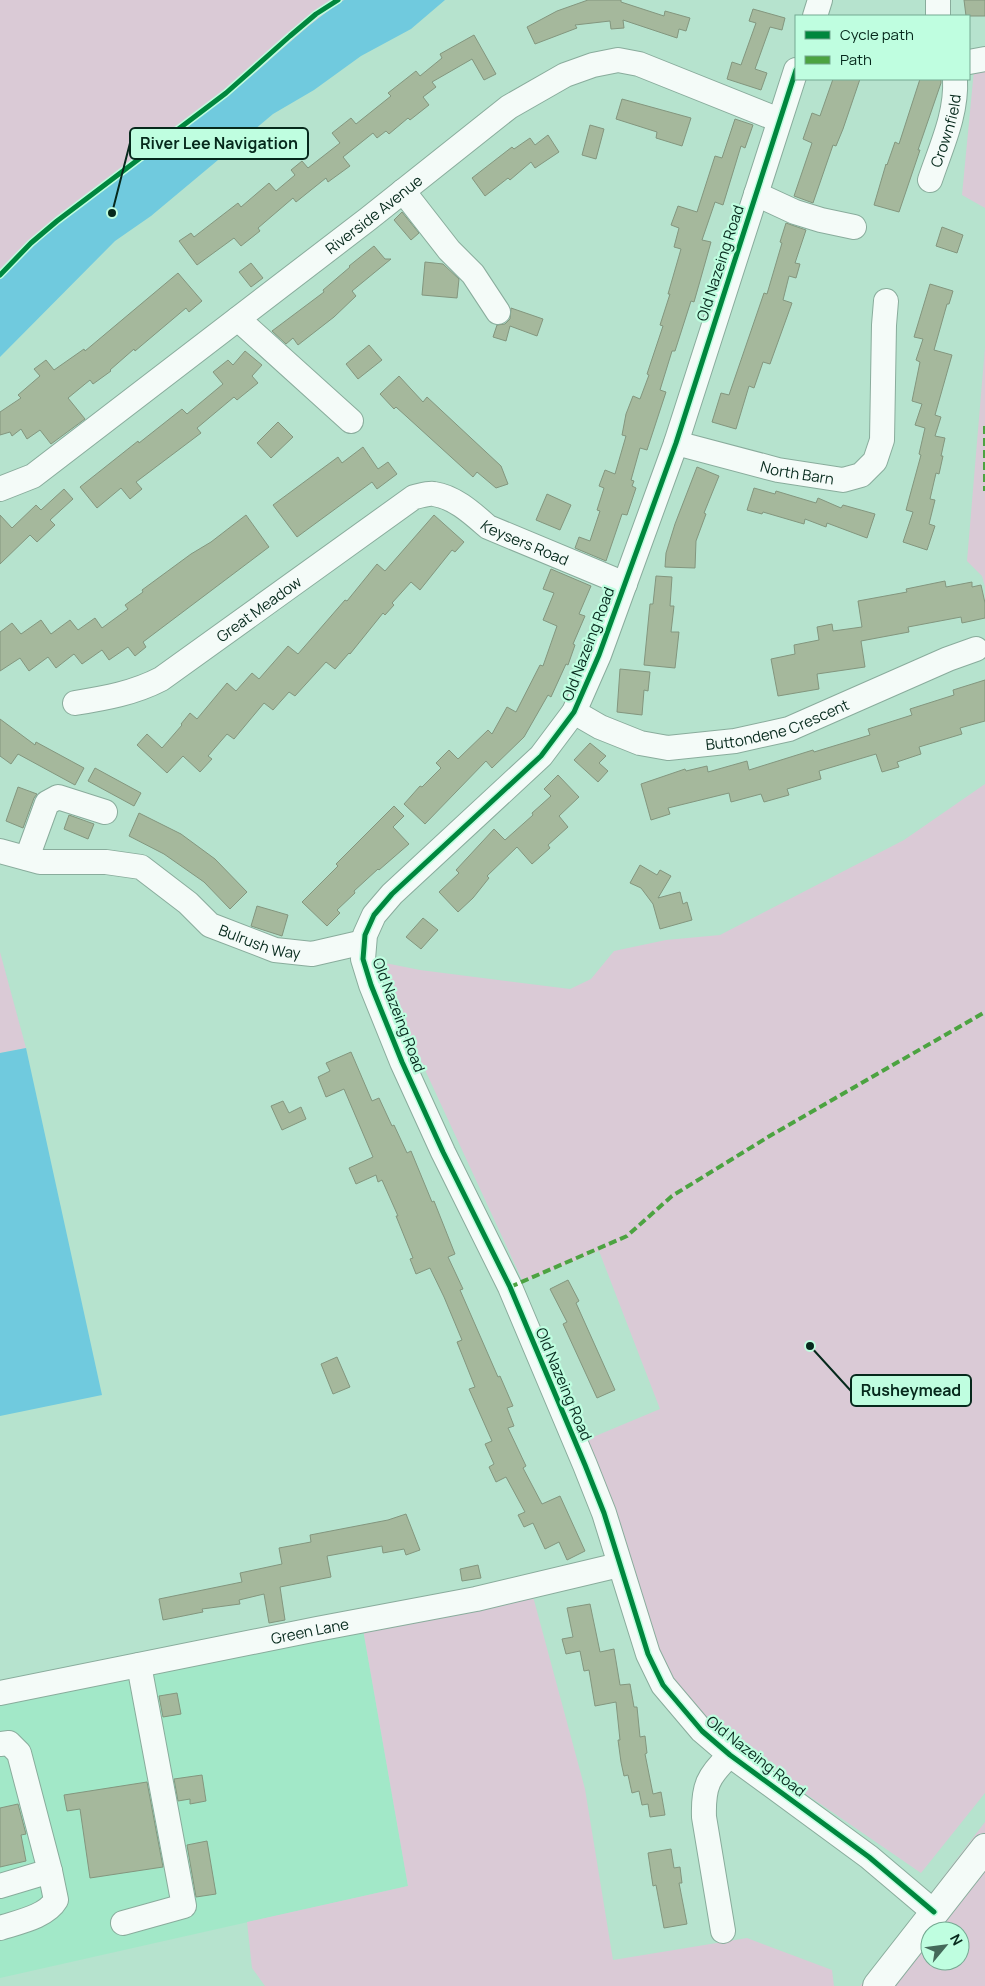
<svg xmlns="http://www.w3.org/2000/svg" width="985" height="1986" font-family="Manrope,sans-serif">
<style>
.built{fill:#a2e8c8}
.green{fill:#dacad6;fill-rule:evenodd}
.water{fill:#70cade}
.building{fill:#a5b89c;stroke:#83967e}
.lines{fill:none;stroke-linecap:round;stroke-linejoin:round}
.minor-casing{stroke:#89ac9c;stroke-width:26}
.major-casing{stroke:#89ac9c;stroke-width:30}
.minor{stroke:#f4fbf8;stroke-width:24}
.major{stroke:#f4fbf8;stroke-width:28}
.quiet{stroke:#4ca341;stroke-width:4;stroke-dasharray:8 4;stroke-linecap:butt}
.cycleway-casing{stroke:#bffee0;stroke-width:8}
.cycleway{stroke:#00873e;stroke-width:5}
.labels{text-anchor:middle;dominant-baseline:central;stroke-width:4.5;stroke-linejoin:round;paint-order:stroke}
.street-label{font-size:15px;fill:#06291c;stroke:#bffee0}
.leader{fill:none;stroke:#06291c;stroke-width:2}
.callout-dot{fill:#06291c;stroke:#bffee0;stroke-width:2}
.callout{fill:#bffee0;stroke:#06291c;stroke-width:2}
.callout-label{font-size:16px;text-anchor:middle;font-weight:bold;fill:#06291c}
</style>
<rect width="100%" height="100%" fill="#b6e3ce"/>
<path class="built" d="M360,1612l48,274 -408,92v-295z"/>
<g class="green">
<path d="M0,0h344c-43,28 -77,65 -117,96 -77,59 -160,113 -227,183z"/>
<path d="M985,69v139l-23,-13 12,-125z"/>
<path d="M985,347v240l-3,-11 -15,-15z"/>
<path d="M985,784v1009l-64,80 -166,-114 -55,-46 -39,-49 -75,-224 74,-31 -61,-158 -76,31 -115,-249 -28,-71 40,8 150,19 21,-10 23,-28 52,-11 54,-5 184,-95z"/>
<path d="M0,952l26,96 -26,5z"/>
<path d="M528,1578l57,211 28,171 134,-22 85,32 2,16h-569l-13,-18 -5,-46 161,-36 -48,-274z"/>
<path d="M985,1822v164h-125zM930,1931h30v30h-30z"/>
</g>
<g class="water">
<path d="M344,0h101l-34,29 -50,27 -47,34 -41,24 -122,102 -36,25 -115,116v-78c67,-70 150,-124 227,-183 40,-31 74,-68 117,-96z"/>
<path d="M26,1048l76,347 -102,21v-363z"/>
</g>
<g class="building">
<path d="M588,0h33v2l43,14 1,-5 25,7 -4,13 -7,-2 -2,9 -54,-18 1,8 -13,1 -1,-8 -35,4 2,3 -42,16 -8,-17 30,-16z"/>
<path d="M964,0h21v16h-19z"/>
<path d="M753,9l32,9 -3,12 -12,-3 -15,42 12,4 -6,17 -34,-11 5,-17 9,3 15,-42 -7,-2z"/>
<path d="M474,35l22,39 -12,6 -12,-21 -40,23 4,5 -13,10 6,8 -19,15 -2,-2 -19,16 -3,-3 -9,7 -4,-5 -30,24 7,9 -22,16 -2,-4 -30,24 -3,-4 -35,30 2,3 -19,15 -7,-8 -37,27 -18,-24 12,-8 3,4 44,-34 3,4 28,-24 7,8 19,-16 -4,-5 11,-9 6,7 32,-25 -8,-10 19,-15 5,6 35,-28 -3,-3 28,-22 4,5 22,-18 -2,-4z"/>
<path d="M833,79h27l-17,50 -7,17 -3,-1 -20,58 -19,-7 18,-53 -9,-4 9,-26 8,3z"/>
<path d="M920,79h21v4l-23,67h2l-21,62 -25,-7 12,-41 1,1 8,-23 4,2z"/>
<path d="M622,99l69,19 -9,28 -26,-8 1,-6 -41,-13z"/>
<path d="M735,119l18,6 -8,23 -4,-2 -18,59 -8,-3 -13,38 9,2 -11,39 -6,21 -3,-1 -16,50h-3l-12,39 6,2 -19,58 -7,-2 -9,32 3,1 -2,5 4,2 -9,27 -5,-1 -16,47 -31,-13 4,-11 11,4 10,-30 -3,-1 7,-22 -5,-2 6,-16 10,4 11,-38 -4,-1 4,-21 7,-18 7,3 9,-24 -2,-1 16,-48 -3,-1 10,-31h-2l13,-45 -7,-2 5,-19 -8,-3 7,-19 19,6 18,-56 7,2z"/>
<path d="M590,125l14,4 -8,30 -14,-4z"/>
<path d="M548,135l11,17 -24,16 -4,-6 -21,18 -2,-2 -23,18 -13,-18 40,-31 2,2 16,-11 5,7z"/>
<path d="M402,212l17,21 -8,7 -17,-20z"/>
<path d="M786,223l20,7 -11,33 5,1 -4,14 -7,-2 -6,24 9,3 -22,61 -7,-2 -9,26 -5,-2 -13,43 -24,-7 9,-29 8,2 35,-102 3,1 15,-51 -2,-1z"/>
<path d="M942,227l21,8 -6,18 -21,-7z"/>
<path d="M374,246l11,13h6l-39,32 4,5 -22,21 -36,28 -5,-7 -7,6 -14,-13 52,-39 -1,-2 27,-23 -1,-1z"/>
<path d="M425,262l18,2 16,15 -2,19 -35,-3z"/>
<path d="M251,263l12,15 -12,9 -12,-15z"/>
<path d="M178,273l24,28 -13,11 -3,-4 -51,43 -1,-2 -24,21 1,1 -18,13 -3,-4 -22,18 17,21 -34,25 -11,-14 -13,9 -6,-10 -9,7 -2,-4 -10,3v-23l21,-14 -3,-3 22,-19 -6,-7 12,-9 8,10 30,-21 1,2z"/>
<path d="M930,284l23,7 -4,13h-2l-13,46 18,5 -17,60 6,2 -6,19 10,2 -4,18h2l-4,18 -3,-1 -6,26 5,1 -6,24 6,2 -8,24 -24,-8 10,-30 -7,-2 15,-55 -2,-1 6,-26 -10,-3 7,-21 -10,-3 8,-39 -4,-2 7,-21 -9,-2z"/>
<path d="M511,308l32,11 -6,17 -27,-10 -4,15 -13,-4 4,-12 8,-1 5,-5z"/>
<path d="M369,345l13,15 -24,19 -12,-15z"/>
<path d="M245,351l17,14 -10,11 6,7 -21,17 -3,-3 -37,31 4,5 -65,49 6,7 -12,10 -9,-11 -24,20 -17,-21 58,-46 1,2 43,-34 5,5 36,-30 -10,-12 15,-12 5,5z"/>
<path d="M399,376l24,26 4,-5 74,69 7,18 -12,4 -19,-16 -4,5 -77,-70 -2,2 -14,-15z"/>
<path d="M278,422l15,15 -22,21 -14,-15z"/>
<path d="M363,447l15,22 10,-7 9,12 -20,15 -5,-7 -75,55 -24,-32 65,-48 4,6z"/>
<path d="M697,467l22,9 -15,37 2,1 -10,27 -1,27 -30,-1 1,-14 9,-29z"/>
<path d="M754,488l21,6 1,-3 40,12 2,-5 23,10 2,-3 32,9 -8,24 -40,-15 -1,4 -21,-8 -1,5 -41,-12 -1,2 -15,-4z"/>
<path d="M64,489l9,10 -23,21 5,5 -18,17 -7,-7 -30,29v-49l12,13 24,-23 5,5z"/>
<path d="M547,494l24,11 -11,25 -24,-10z"/>
<path d="M246,515l23,32 -126,95 3,5 -11,9 -7,-9 -19,13 -7,-10 -20,14 -8,-10 -18,14 -8,-11 -19,14 -9,-13 -20,13v-39l12,-9 9,11 20,-14 10,14 19,-14 8,10 17,-12 7,10 26,-19 -3,-4 18,-13 -1,-2 49,-36 20,-12z"/>
<path d="M434,515l30,27 -9,10 -3,-2 -32,40 -9,-8 -19,21 2,2 -9,10 -2,-2 -33,41 -1,-1 -14,16 -9,-7 -31,34 -6,-4 -16,18 -9,-7 -30,36 -7,-5 -19,22 4,3 -12,13 -17,-16 -16,17 -30,-28 10,-11 15,14 20,-23 -1,-1 9,-11 7,6 30,-36 9,8 16,-18 7,6 29,-33 10,8 47,-54 2,1 30,-37 8,7z"/>
<path d="M551,569l40,17 -12,28 6,2 -12,28 2,1 -7,20 -2,-1 -15,33 -3,-2 -24,42 -32,31 -6,-7 -61,63 -21,-20 16,-18 2,1 19,-19 -5,-5 13,-13 9,9 30,-29 4,4 15,-27 9,5 24,-47 3,1 14,-40 -14,-6 11,-27 -11,-4z"/>
<path d="M656,576l16,1 -2,29h4l-3,26h8l-4,36 -31,-3 6,-61h3z"/>
<path d="M945,581l1,6 26,-5v5l9,-2 4,18v15l-23,5 -1,-6 -53,10 1,5 -48,9 4,26 -48,7 2,15 -41,7 -7,-37 24,-5 -1,-9 25,-5 -2,-13 15,-3 1,7 29,-4 -4,-26 49,-9 -1,-3z"/>
<path d="M620,669l30,3 -2,19 -4,-1 -2,25 -25,-3z"/>
<path d="M985,680v41l-25,7 2,6 -43,13 2,7 -24,8 2,5 -17,5 -6,-18 -57,17 2,8 -34,10 2,6 -25,7 -3,-8 -30,8 -2,-9 -61,15 2,6 -19,6 -10,-36 44,-15 1,2 21,-5 1,6 39,-11 2,9 64,-20 1,2 56,-17 -2,-6 44,-14 -2,-6 44,-14 -1,-5z"/>
<path d="M0,719l35,26 1,-3 48,26 -9,17 -57,-31 -7,10 -11,-8z"/>
<path d="M590,743l16,13 -7,7 9,8 -10,11 -24,-22z"/>
<path d="M95,768l46,25 -7,13 -46,-25z"/>
<path d="M558,775l21,22 -20,19 9,11 -20,18 2,3 -18,16 -15,-17 -30,29 2,2 -16,20 -15,14 -19,-20 20,-19 -3,-3 38,-41 11,11 28,-25 -1,-2 19,-17 -7,-7z"/>
<path d="M18,787l19,7 -3,4 -11,30 -17,-7z"/>
<path d="M394,806l10,10 -11,11 16,17 -30,26 -1,-1 -24,22 1,2 -18,17 3,3 -13,13 -25,-24 36,-36 -2,-2z"/>
<path d="M139,813l42,21 34,25 32,33 -17,17 -26,-27 -40,-28 -35,-18z"/>
<path d="M69,815l25,9 -6,15 -24,-10z"/>
<path d="M640,865l17,10 3,-5 11,6 -13,22 22,-6 3,12 4,-2 5,18 -32,9 -7,-25 -12,-16 -11,-5z"/>
<path d="M257,906l31,9 -6,21 -31,-10z"/>
<path d="M423,918l15,12 -17,19 -15,-12z"/>
<path d="M351,1052l21,49 7,-3 13,28 2,-1 13,28 4,-2 21,51 2,-1 21,53 -7,3 15,32 -3,1 38,87 2,-1 13,30 -6,2 7,18 -6,2 18,38 -3,2 19,36 18,-8 25,55 -18,9 -8,-18 -14,7 -12,-26 -9,4 -6,-12 7,-3 -19,-35 -10,5 -7,-15 5,-3 -9,-20 7,-3 -23,-52 6,-2 -18,-45 5,-2 -18,-43 -14,-29 -14,6 -6,-15 3,-1 -17,-42h2l-16,-36 -4,2 -2,-7 -20,9 -7,-16 24,-11 -29,-68 -18,8 -8,-20 12,-6 -4,-8z"/>
<path d="M283,1101l6,12 12,-6 5,12 -24,11 -11,-24z"/>
<path d="M568,1280l11,21 -3,2 39,87 -18,8 -34,-74 4,-2 -17,-33z"/>
<path d="M337,1357l13,30 -17,7 -12,-30z"/>
<path d="M406,1514l14,36 -14,5 -2,-6 -21,4 -1,-7 -55,10 4,21 -51,10 5,33 -16,3 -5,-29 -25,6 1,4 -38,5 1,3 -40,8 -4,-21 83,-17 -2,-9 42,-9 -3,-16 32,-6 -1,-7 78,-15z"/>
<path d="M478,1565l3,13 -19,3 -2,-12z"/>
<path d="M590,1604l10,48 14,-3 6,36 10,-1 4,23h3l3,30 5,-1 2,17 -2,1 8,40 8,-2 4,23 -15,2 -2,-13 -6,1 -3,-14 -7,2 -4,-18 -4,1 -3,-14 -3,-22h2l-4,-38 -21,4 -6,-36 -5,1 -4,-20 -14,3 -4,-15 11,-2 -6,-29z"/>
<path d="M177,1693l4,21 -18,3 -4,-21z"/>
<path d="M202,1775l4,26 -16,3v-5l-12,2 -4,-22z"/>
<path d="M147,1782l16,85 -73,11 -10,-69 -13,2 -3,-16z"/>
<path d="M18,1804l8,30 -5,1 5,26 -26,6v-59z"/>
<path d="M207,1841l9,53 -20,3 -9,-52z"/>
<path d="M671,1849l3,19 6,-1 2,16h-3l8,41 -23,4 -8,-43 -3,1 -5,-33z"/>
</g>
<g class="lines">
<defs>
<g id="minor">
<path d="M938,0v16"/>
<path d="M815,16l5,-16"/>
<path d="M969,62l16,-3"/>
<path d="M796,70l-120,373 -77,212 -25,57 -33,44 -149,138 -18,21 -9,20 -2,24 8,26 31,77 41,90 67,135 75,178 19,48 44,141 15,31 39,46 28,24 139,102 65,55"/>
<path id="s1" d="M930,180c11,-33 27,-66 25,-101"/>
<path d="M403,191l46,59 24,24 25,38"/>
<path d="M756,194l39,18 26,8 33,7"/>
<path d="M238,319l113,102"/>
<path id="s2" d="M676,443l102,27 65,10 18,-5 14,-14 7,-21 2,-115 2,-24"/>
<path id="s3" d="M0,489l33,-13 335,-257 141,-112 56,-32 28,-10 25,-5 21,4 140,56"/>
<path id="s4" d="M75,703c31,-5 59,-10 86,-24l253,-182c6,-1 14,-4 20,-3 21,3 39,20 54,33l137,57"/>
<path id="s5" d="M574,712l26,15 40,16 28,5 67,-7 54,-12 159,-70 28,-10"/>
<path id="s6" d="M0,851l40,11h66l35,5 47,36 22,22 65,25 37,4 52,-12"/>
<path d="M27,858l20,-55 11,-6 47,15"/>
<path id="s7" d="M0,1693l317,-64 159,-30 143,-34"/>
<path d="M0,1744l9,-1 10,10 31,118 -50,15"/>
<path d="M123,1923l61,-17 -45,-241"/>
<path d="M0,1928c18,-6 46,-11 56,-28l-6,-29"/>
<path d="M723,1931l-19,-114c-1,-31 4,-41 26,-62"/>
</g>
<path id="major" d="M877,1986l108,-138"/>
</defs>
<use href="#minor" class="minor-casing"/>
<use href="#major" class="major-casing"/>
<use href="#minor" class="minor"/>
<use href="#major" class="major"/>
<g class="quiet">
<path d="M985,426v65"/>
<path d="M510,1287l117,-51 45,-40 101,-62 212,-122"/>
</g>
<defs>
<g id="cycleway">
<path d="M796,70l-120,373 -77,212 -25,57 -33,44 -149,138 -18,21 -9,20 -2,24 8,26 31,77 41,90 67,135 75,178 19,48 44,141 15,31 39,46 28,24 139,102 65,55"/>
<path d="M0,275l31,-32 26,-22 169,-128 64,-57 26,-22 22,-14"/>
</g>
</defs>
<use href="#cycleway" class="cycleway-casing"/>
<use href="#cycleway" class="cycleway"/>
</g>
<g class="labels">
<g class="street-label">
<text stroke="none"><textPath href="#s1" startOffset="52">Crownfield</textPath></text>
<text stroke="none"><textPath href="#s3" startOffset="465">Riverside Avenue</textPath></text>
<text transform="translate(720 263) rotate(-72)">Old Nazeing Road</text>
<text stroke="none"><textPath href="#s2" startOffset="125">North Barn</textPath></text>
<text stroke="none"><textPath href="#s4" startOffset="526">Keysers Road</textPath></text>
<text stroke="none"><textPath href="#s4" startOffset="210">Great Meadow</textPath></text>
<text transform="translate(588 644) rotate(-69)">Old Nazeing Road</text>
<text stroke="none"><textPath href="#s5" startOffset="214">Buttondene Crescent</textPath></text>
<text stroke="none"><textPath href="#s6" startOffset="286">Bulrush Way</textPath></text>
<text transform="translate(399 1015) rotate(69)">Old Nazeing Road</text>
<text transform="translate(564 1384) rotate(67)">Old Nazeing Road</text>
<text stroke="none"><textPath href="#s7" startOffset="316">Green Lane</textPath></text>
<text transform="translate(756 1756) rotate(38)">Old Nazeing Road</text>
</g>
</g>
<path class="leader" d="M112 213L130 143M810 1346L851 1391"/>
<g class="callout-dot">
<circle cx="112" cy="213" r="5"/>
<circle cx="810" cy="1346" r="5"/>
</g>
<g class="callout">
<rect x="130" y="128" width="178" height="31" rx="5"/>
<rect x="851" y="1375" width="120" height="31" rx="5"/>
</g>
<g class="callout-label">
<text x="219" y="149">River Lee Navigation</text>
<text x="911" y="1396">Rusheymead</text>
</g>
<rect x="795" y="15" width="175" height="65" fill="#bffee0" stroke="#75a992"/>
<rect x="805" y="31" width="25" height="8" fill="#00873e" stroke="#75a992"/>
<text x="840" y="40" font-size="15" fill="#06291c">Cycle path</text>
<rect x="805" y="56" width="25" height="8" fill="#4ca341" stroke="#75a992"/>
<text x="840" y="65" font-size="15" fill="#06291c">Path</text>
<g transform="translate(945 1946) rotate(61)"><circle r="24" fill="#bffee0" stroke="#75a992"/>
<path d="M0-4L9 19L0 12L-9 19Z" fill="#446a5a"/>
<text y="-8" font-size="14" font-weight="bold" text-anchor="middle" fill="#06291c">N</text>
</g>
</svg>
